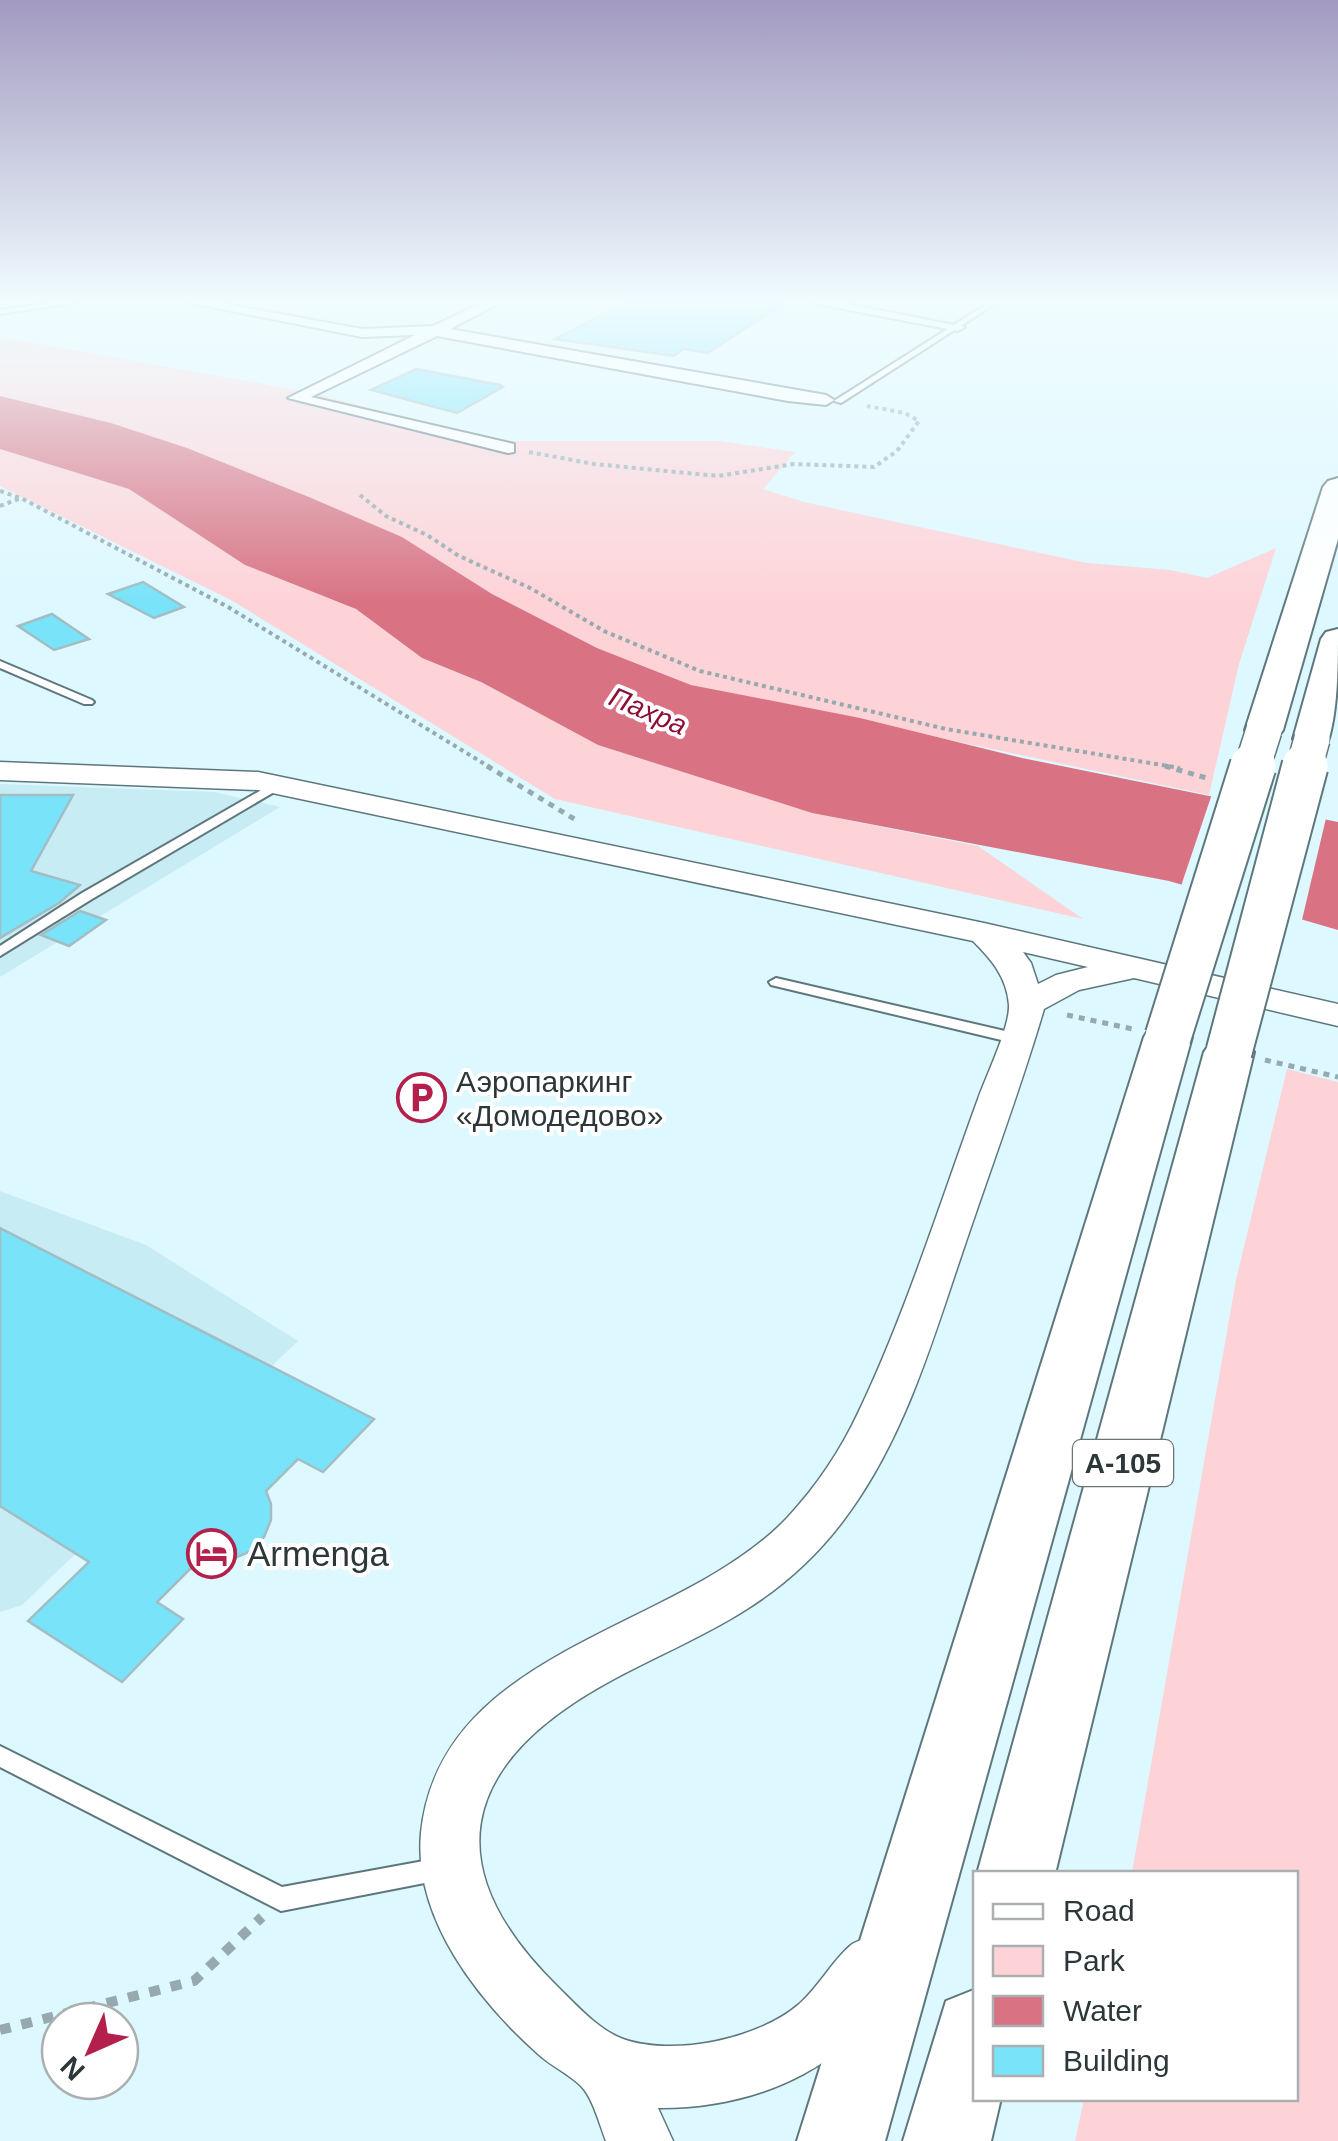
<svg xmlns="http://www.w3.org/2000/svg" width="1338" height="2141" font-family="Helvetica,sans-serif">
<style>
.built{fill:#c8ecf4}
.green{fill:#fed3d8}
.water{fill:#d97384}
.pier{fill:#ddf8ff}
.building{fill:#79e3f9;stroke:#a2bdc3;stroke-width:2.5}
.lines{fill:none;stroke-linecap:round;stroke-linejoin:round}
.service-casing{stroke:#5e777d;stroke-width:4}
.minor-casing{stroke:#5e777d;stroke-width:4}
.tertiary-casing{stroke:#5e777d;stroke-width:3}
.trunk-casing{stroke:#5e777d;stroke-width:4}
.path-far2{stroke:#95a9ae;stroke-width:4;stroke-dasharray:4 4;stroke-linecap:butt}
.path-far1{stroke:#95a9ae;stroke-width:5;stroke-dasharray:6 6;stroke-linecap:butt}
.path{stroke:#95a9ae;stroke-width:10;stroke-dasharray:11 11;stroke-linecap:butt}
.service{fill:#fff;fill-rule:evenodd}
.minor{fill:#fff;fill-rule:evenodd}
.tertiary{fill:#fff;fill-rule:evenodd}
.trunk{fill:#fff;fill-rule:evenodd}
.trunk-bridge-far1-casing{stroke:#5e777d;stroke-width:38;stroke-linecap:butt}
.trunk-bridge-casing{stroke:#5e777d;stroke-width:49;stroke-linecap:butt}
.trunk-bridge-far1{stroke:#fff;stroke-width:35}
.trunk-bridge{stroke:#fff;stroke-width:45}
.labels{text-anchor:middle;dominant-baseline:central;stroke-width:8;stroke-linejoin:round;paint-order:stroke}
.far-water-label{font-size:28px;font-style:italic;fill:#8d0d37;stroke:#fff}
.shield{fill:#fff;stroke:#6b7374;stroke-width:2.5}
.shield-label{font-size:28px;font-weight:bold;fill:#2c3739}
.poi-label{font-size:30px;fill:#2c3739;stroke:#fff;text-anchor:start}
.near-poi-label{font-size:35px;fill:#2c3739;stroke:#fff;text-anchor:start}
</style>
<rect width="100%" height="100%" fill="#ddf8ff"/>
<g class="built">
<path d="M0,784l214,8 66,15 -280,170z"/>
<path d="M0,1191l146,54 152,96 -276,264 -22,7z"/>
</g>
<g class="green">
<path d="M0,337l308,55 190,49h222l75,11 -32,37 41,13 283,61 83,7 37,8 69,-30 -37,116 -30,131 -518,-110 -94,-37 -105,-54 -90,-57 -93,-40 -122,-49 -76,-25 -111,-27z"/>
<path d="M0,449l129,40 116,76 111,44 66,49 59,24 117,63 214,68 166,33 105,73 -528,-120 -324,-199 -231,-114z"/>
<path d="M1287,1069l51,13v1059h-263l9,-42 212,-1v-224l-164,-1 104,-593z"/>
</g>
<path class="water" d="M0,396l111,27 76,25 122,49 93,40 90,57 105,54 94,37 169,33 162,40 316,64v108l-169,-49 -357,-68 -214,-68 -117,-63 -59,-24 -66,-49 -111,-44 -116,-76 -129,-40z"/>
<path class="pier" d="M1213,791l114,23 -26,110 -121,-35z"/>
<g class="building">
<path d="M627,302h158l-77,51 -25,-4 -9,7 -119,-17z"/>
<path d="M416,369l84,16 3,2 -46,26 -86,-23z"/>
<path d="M143,582l41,25 -30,11 -46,-24z"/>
<path d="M52,614l37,25 -35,11 -36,-24z"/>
<path d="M0,795h73l-42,76 49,14 -21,18 -59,35z"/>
<path d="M80,911l26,9 -37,26 -28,-11z"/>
<path d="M0,1228l374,191 -51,53 -25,-13 -32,32 5,13v16l-7,17 -15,15 -40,17h-19l-33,33 26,17 -61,63 -94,-61 61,-59 -89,-56z"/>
</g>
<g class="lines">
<defs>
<g id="service">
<path d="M61,302h18l-79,12v-4z"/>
<path d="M990,302h8l-157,101 -7,-2z"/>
<path d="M0,661l92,39 2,2 -2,2h-8l-84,-36z"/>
<path d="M277,781l6,4 -2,3 -189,111 -92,57v-10l82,-53z"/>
<path d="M776,978l242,56 7,5 -7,5 -247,-59 -2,-3z"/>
<path d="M0,1746l282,141 158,-29 8,3 4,8 -4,8 -8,3 -159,31 -281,-144z"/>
</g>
<g id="minor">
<path d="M186,302h29l147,27 71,-3 51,-24h18l-52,27 376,66 8,5 -8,5 -38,-4 -351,-65 -126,61 203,47v8l-6,1 -220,-55 127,-63 -53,2z"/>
<path d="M807,302h30l128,25 -7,4z"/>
</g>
<path id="tertiary" d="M0,762l258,10 726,151 354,81v22l-204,-48 -55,12 -35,19c-22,75 -49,147 -74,221 -33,95 -60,197 -119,280 -28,40 -63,73 -104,99 -45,29 -96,49 -142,75 -147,82 -169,185 -45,305 17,17 39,41 63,50 50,18 135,0 175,-34 20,-17 34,-44 53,-60 5,-4 16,-7 22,-9l22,8 8,22c-40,98 -144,143 -245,142l15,33h-67c-6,-15 -13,-43 -25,-55 -12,-12 -30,-20 -43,-32 -59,-53 -125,-135 -117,-221 19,-186 258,-201 366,-315 29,-31 54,-68 72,-107 46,-96 82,-211 119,-312 8,-23 32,-72 31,-94 -2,-28 -18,-46 -36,-64l-715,-151 -258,-10zM1023,952l65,15 -32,8 -18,9 -7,-21z"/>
<g id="trunk">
<path d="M1338,478v61l-55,191 -6,8 -13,3 -13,-3 -6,-8 78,-243 5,-6z"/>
<path d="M1338,629c0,36 0,87 -12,118l-14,4 -14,-4 -5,-8 28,-100 5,-7z"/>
<path d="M1168,1022l17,4 7,11 -307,1104h-88l347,-1104 7,-11z"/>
<path d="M1229,1037l17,4 8,11 -199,822h-78l227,-822 8,-11z"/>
<path d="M976,1989v109h25l-10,43h-88l43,-140z"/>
</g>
</defs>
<use href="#service" class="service-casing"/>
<use href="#minor" class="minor-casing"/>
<use href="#tertiary" class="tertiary-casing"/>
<use href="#trunk" class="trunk-casing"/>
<g class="path-far2">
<path d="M529,452l65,12 124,12 76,-12 80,3 23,-16 22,-30 -14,-8 -38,-7"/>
<path d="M0,491l21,7 207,109 263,161"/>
<path d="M360,495l26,21 41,19 32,21 71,32 76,44 94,39 246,58 234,39"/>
<path d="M0,506l21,-8"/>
</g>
<g class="path-far1">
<path d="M487,766l89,54"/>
<path d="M1165,766l45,13"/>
<path d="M1067,1015l66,14"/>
<path d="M1265,1060l73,17"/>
</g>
<path class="path" d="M0,2030l194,-49 68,-64"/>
<use href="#service" class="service"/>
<use href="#minor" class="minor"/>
<use href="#tertiary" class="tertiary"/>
<use href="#trunk" class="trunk"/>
<defs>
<g id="trunk-bridge-far1">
<path d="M1252,768l12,-38"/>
<path d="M1304,768l8,-29"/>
</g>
<g id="trunk-bridge">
<path d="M1168,1037l85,-271"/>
<path d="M1229,1052l76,-286"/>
</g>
</defs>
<use href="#trunk-bridge-far1" class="trunk-bridge-far1-casing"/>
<use href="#trunk-bridge" class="trunk-bridge-casing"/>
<use href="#trunk-bridge-far1" class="trunk-bridge-far1"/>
<use href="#trunk-bridge" class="trunk-bridge"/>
</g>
<linearGradient id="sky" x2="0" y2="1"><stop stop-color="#a29ac0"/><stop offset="0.5" stop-color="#f0fcff"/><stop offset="1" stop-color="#f0fcff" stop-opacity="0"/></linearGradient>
<rect width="1338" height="602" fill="url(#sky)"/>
<defs>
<symbol id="parking-ring" viewBox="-11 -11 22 22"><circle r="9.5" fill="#fff" stroke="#b2204b" stroke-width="1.5"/><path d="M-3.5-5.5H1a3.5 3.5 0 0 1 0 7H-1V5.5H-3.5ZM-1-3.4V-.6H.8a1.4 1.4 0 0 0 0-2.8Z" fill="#b2204b"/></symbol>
<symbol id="hotel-ring" viewBox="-11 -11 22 22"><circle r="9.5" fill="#fff" stroke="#b2204b" stroke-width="1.5"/><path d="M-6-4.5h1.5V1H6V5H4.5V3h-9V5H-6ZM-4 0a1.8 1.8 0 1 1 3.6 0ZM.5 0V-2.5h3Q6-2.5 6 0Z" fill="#b2204b"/></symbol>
</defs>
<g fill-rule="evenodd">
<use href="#parking-ring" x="394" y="1070" width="55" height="55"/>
<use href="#hotel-ring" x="184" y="1526" width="55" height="55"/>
</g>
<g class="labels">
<g class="far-water-label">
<text transform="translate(648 711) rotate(23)">Пахра</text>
</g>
<rect class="shield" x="1073" y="1440" width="100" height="46" rx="8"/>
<g class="shield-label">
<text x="1123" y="1463">А-105</text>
</g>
<g class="poi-label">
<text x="456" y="1081">Аэропаркинг<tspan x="456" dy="34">«Домодедово»</tspan></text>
</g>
<g class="near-poi-label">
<text x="247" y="1553">Armenga</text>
</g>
</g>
<rect x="973" y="1871" width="325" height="230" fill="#ffffff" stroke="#abafb0" stroke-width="2.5"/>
<rect x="993" y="1904" width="50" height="15" fill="#ffffff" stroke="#abafb0" stroke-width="2.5"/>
<text x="1063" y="1921" font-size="30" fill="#2c3739">Road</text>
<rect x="993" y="1946" width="50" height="30" fill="#fed3d8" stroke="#abafb0" stroke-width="2.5"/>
<text x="1063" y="1971" font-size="30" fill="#2c3739">Park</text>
<rect x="993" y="1996" width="50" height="30" fill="#d97384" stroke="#abafb0" stroke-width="2.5"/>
<text x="1063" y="2021" font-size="30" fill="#2c3739">Water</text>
<rect x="993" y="2046" width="50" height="30" fill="#79e3f9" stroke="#abafb0" stroke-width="2.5"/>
<text x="1063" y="2071" font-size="30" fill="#2c3739">Building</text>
<g transform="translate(90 2051) rotate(225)"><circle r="48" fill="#ffffff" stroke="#abafb0" stroke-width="2.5"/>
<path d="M0-8L18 38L0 25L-18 38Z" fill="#b2204b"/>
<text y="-15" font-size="28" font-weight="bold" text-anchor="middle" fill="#2c3739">N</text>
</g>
</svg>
